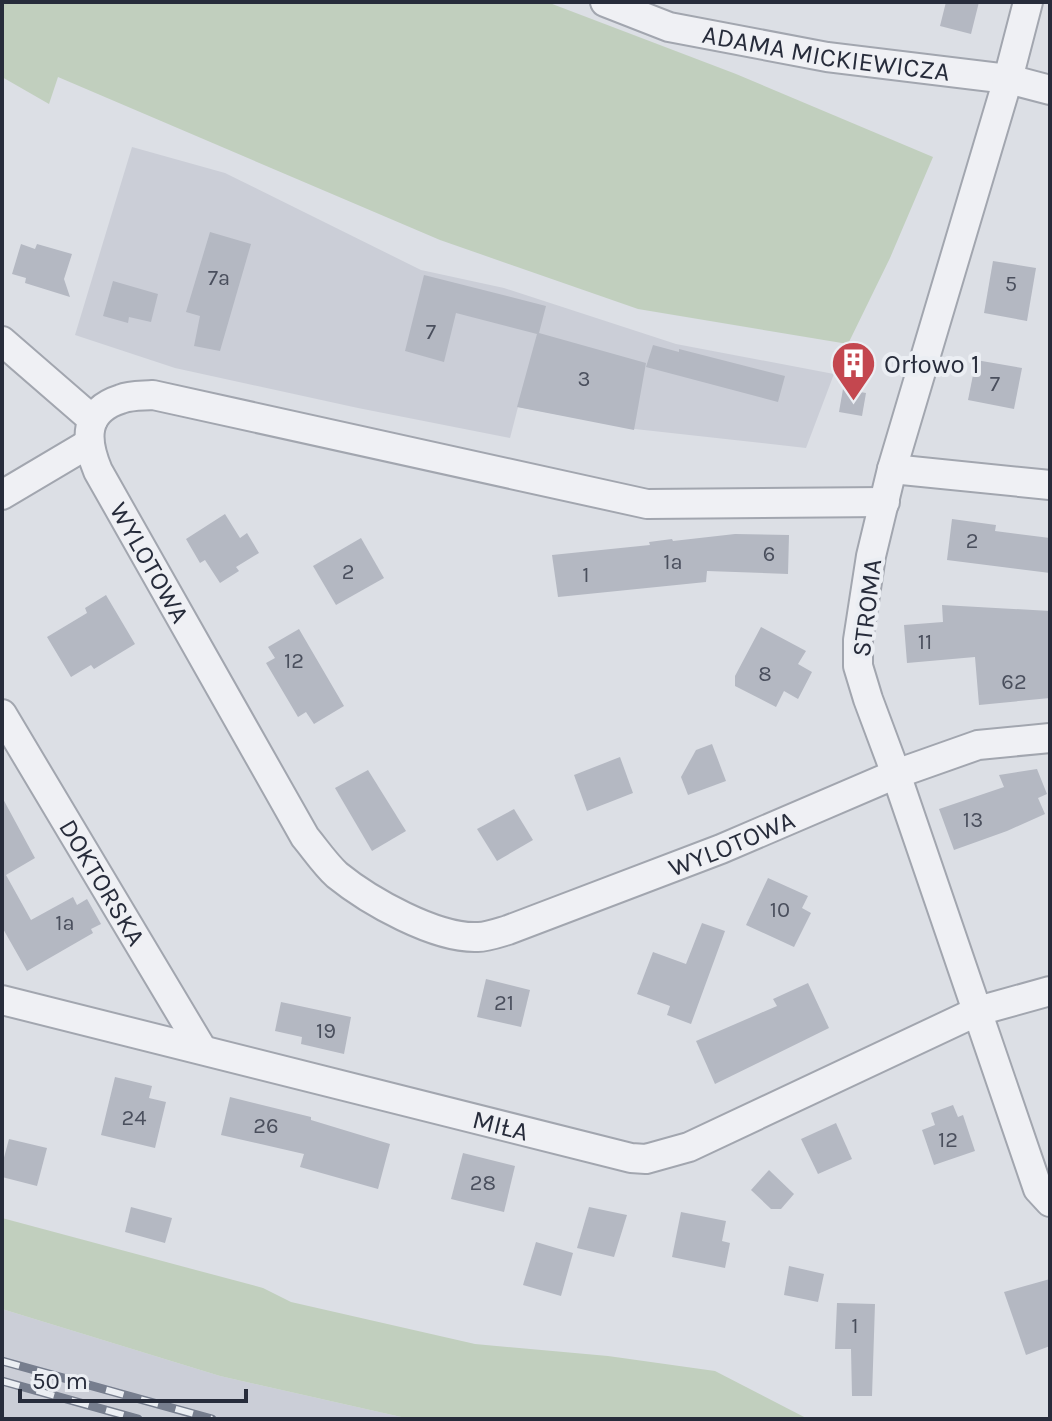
<svg xmlns="http://www.w3.org/2000/svg" width="1052" height="1421" font-family="Karla,sans-serif">
<style>
.built{fill:#cbced7}
.green{fill:#c1cfbe}
.building{fill:#b4b8c2}
.lines{fill:none;stroke-linecap:round;stroke-linejoin:round}
.street-casing{stroke:#a2a6af;stroke-width:32}
.street{stroke:#eff0f4;stroke-width:28}
.rail-casing{stroke:#777e8e;stroke-width:9}
.rail{stroke:#ebeef3;stroke-width:6;stroke-dasharray:18;stroke-linecap:butt}
.labels{text-anchor:middle;dominant-baseline:central;stroke-width:8;stroke-linejoin:round;paint-order:stroke}
.number-label{font-size:22px;fill:#4a4f5d}
.street-label{font-size:26px;fill:#272c3b;stroke:#ebeef3}
.poi-label{font-size:26px;fill:#272c3b;stroke:#ebeef3;text-anchor:start}
</style>
<rect width="100%" height="100%" fill="#dcdfe5"/>
<g class="built">
<path d="M132,147l93,26 196,97 83,18 172,56 158,30 -28,74 -171,-19 -117,-22 -8,31 -152,-30 -183,-40 -100,-33z"/>
<path d="M2,1309l218,67 190,43h-408z"/>
</g>
<g class="green">
<path d="M2,2h545l189,72 197,83 -43,101 -42,86 -210,-35 -198,-69 -382,-163 -9,27 -47,-27z"/>
<path d="M2,1218l261,70 28,14 184,42 133,12 107,15 93,48h-398l-190,-43 -218,-67z"/>
</g>
<g class="building">
<path d="M946,2h33l-8,32 -31,-8z"/>
<path d="M210,232l41,12 -31,107 -26,-5 6,-30 -14,-4z"/>
<path d="M21,244l14,5 2,-5 35,10 -8,25 6,18 -45,-14 1,-5 -14,-4z"/>
<path d="M993,261l43,7 -9,53 -43,-8z"/>
<path d="M424,275l122,31 -7,27 107,30 -12,67 -117,-23 20,-73 -81,-21 -12,49 -39,-11z"/>
<path d="M113,281l45,13 -7,28 -22,-5 -1,6 -25,-7z"/>
<path d="M653,345l26,7v-3l106,27 -7,26 -132,-35z"/>
<path d="M976,360l46,8 -8,41 -46,-9z"/>
<path d="M843,389l23,4 -4,23 -23,-4z"/>
<path d="M225,514l15,24 7,-5 12,20 -23,14 3,4 -19,12 -15,-23 -5,3 -14,-24z"/>
<path d="M952,519l44,6 -1,6 55,7v35l-103,-13z"/>
<path d="M735,534l54,1 -1,39 -81,-3 -1,11 -148,15 -6,-42 98,-10 -1,-3 23,-3 1,2z"/>
<path d="M361,538l23,40 -48,27 -23,-39z"/>
<path d="M106,595l29,49 -41,25 -3,-4 -20,12 -24,-40 40,-24 -2,-5z"/>
<path d="M942,605l108,6v87l-71,7 -4,-48 -68,6 -3,-38 39,-3z"/>
<path d="M761,627l45,24 -8,13 14,8 -14,27 -14,-8 -8,16 -41,-21v-10z"/>
<path d="M299,629l45,77 -30,18 -8,-12 -8,5 -32,-54 9,-5 -7,-11z"/>
<path d="M712,744l14,37 -38,14 -7,-18 15,-27z"/>
<path d="M620,757l13,36 -46,18 -13,-36z"/>
<path d="M1037,769l10,25 -9,4 7,16 -38,17 -53,19 -15,-41 65,-22 -5,-12z"/>
<path d="M368,770l38,61 -34,20 -37,-63z"/>
<path d="M2,797l33,61 -29,17 25,45 42,-23 4,8 10,-6 14,25 -10,5 2,4 -66,38 -25,-44z"/>
<path d="M514,809l19,31 -36,21 -20,-32z"/>
<path d="M768,878l40,18 -6,12 9,5 -17,34 -48,-22z"/>
<path d="M702,923l23,8 -34,93 -24,-9 3,-9 -33,-12 16,-42 33,12z"/>
<path d="M486,979l44,11 -9,37 -44,-10z"/>
<path d="M808,983l21,45 -114,56 -19,-43 81,-35 -4,-7z"/>
<path d="M281,1002l70,15 -7,37 -43,-10 1,-7 -27,-6z"/>
<path d="M115,1077l37,9 -3,12 17,4 -11,46 -54,-13z"/>
<path d="M230,1097l81,20v3l79,24 -12,45 -78,-22 4,-13 -83,-19z"/>
<path d="M953,1105l5,12 5,-2 12,36 -41,14 -12,-35 13,-5 -4,-12z"/>
<path d="M836,1123l16,36 -34,15 -17,-35z"/>
<path d="M9,1139l38,9 -10,38 -35,-9v-12z"/>
<path d="M463,1153l52,13 -11,46 -53,-13z"/>
<path d="M769,1170l25,24 -13,15h-10l-20,-19z"/>
<path d="M131,1207l41,11 -7,25 -40,-11z"/>
<path d="M589,1207l38,8 -13,42 -37,-9z"/>
<path d="M681,1212l45,9 -4,20 8,2 -5,25 -53,-11z"/>
<path d="M536,1242l37,11 -12,43 -38,-11z"/>
<path d="M789,1266l35,8 -6,28 -34,-7z"/>
<path d="M1050,1279v67l-24,9 -22,-63z"/>
<path d="M837,1303l38,1 -3,92h-20l-1,-47h-16z"/>
</g>
<g class="lines">
<defs>
<g id="street">
<path id="s1" d="M605,2l64,25 158,30 181,22 42,11"/>
<path d="M1028,2l-20,77 -116,390 -21,87 -13,84v26l10,33 28,75 142,415 12,13"/>
<path d="M2,341l91,79"/>
<path d="M892,469l158,16"/>
<path d="M2,495l86,-51"/>
<path id="s2" d="M885,502l-238,2 -494,-109c-10,1 -22,0 -32,4 -38,12 -36,41 -23,72l207,366c10,12 20,27 32,38 32,26 99,64 141,62 9,0 20,-4 30,-7l213,-81 175,-75 82,-29 72,-7"/>
<path id="s3" d="M2,714l200,335"/>
<path id="s4" d="M2,1000l629,158 15,1 43,-12 289,-136 72,-20"/>
</g>
</defs>
<use href="#street" class="street-casing"/>
<use href="#street" class="street"/>
<defs>
<g id="rail">
<path d="M2,1361l210,58"/>
<path d="M2,1381l136,38"/>
</g>
</defs>
<use href="#rail" class="rail-casing"/>
<use href="#rail" class="rail"/>
</g>
<defs>
<symbol id="building-pin" viewBox="-11 -11 22 30"><path d="M0 17L-7.5 6A9.5 9.5 0 1 1 7.5 6Z" fill="#c4474f" stroke="#ebeef3"/><path d="M-4-6H4V6H1V3H-1V6H-4ZM-2.5-4.3h1.7v1.8h-1.7ZM.8-4.3h1.7v1.8H.8ZM-2.5-1h1.7V.8h-1.7ZM.8-1h1.7V.8H.8Z" fill="#fff"/></symbol>
</defs>
<g fill-rule="evenodd">
<use href="#building-pin" x="828" y="338" width="51" height="69"/>
</g>
<g class="labels">
<g class="number-label">
<text x="219" y="278">7a</text>
<text x="1011" y="284">5</text>
<text x="431" y="332">7</text>
<text x="584" y="379">3</text>
<text x="995" y="384">7</text>
<text x="972" y="541">2</text>
<text x="769" y="554">6</text>
<text x="673" y="562">1a</text>
<text x="348" y="572">2</text>
<text x="586" y="575">1</text>
<text x="925" y="642">11</text>
<text x="294" y="661">12</text>
<text x="765" y="674">8</text>
<text x="1014" y="682">62</text>
<text x="973" y="820">13</text>
<text x="780" y="910">10</text>
<text x="65" y="923">1a</text>
<text x="504" y="1003">21</text>
<text x="326" y="1031">19</text>
<text x="134" y="1118">24</text>
<text x="266" y="1126">26</text>
<text x="948" y="1140">12</text>
<text x="483" y="1183">28</text>
<text x="855" y="1326">1</text>
</g>
<g class="street-label">
<text stroke="none"><textPath href="#s1" startOffset="228">ADAMA MICKIEWICZA</textPath></text>
<text stroke="none"><textPath href="#s2" startOffset="970">WYLOTOWA</textPath></text>
<text transform="translate(867 608) rotate(-83)">STROMA</text>
<text stroke="none"><textPath href="#s2" startOffset="1762">WYLOTOWA</textPath></text>
<text stroke="none"><textPath href="#s3" startOffset="196">DOKTORSKA</textPath></text>
<text stroke="none"><textPath href="#s4" startOffset="514">MIŁA</textPath></text>
</g>
<g class="poi-label">
<text x="884" y="364">Orłowo 1</text>
</g>
</g>
<rect width="1052" height="1421" fill="none" stroke="#272c3b" stroke-width="8"/>
<path d="M20 1389v12h226v-12" fill="none" stroke="#272c3b" stroke-width="4"/>
<text x="32" y="1389" font-size="24" fill="#272c3b" stroke="#ebeef3" stroke-width="6" paint-order="stroke">50 m</text>
</svg>
